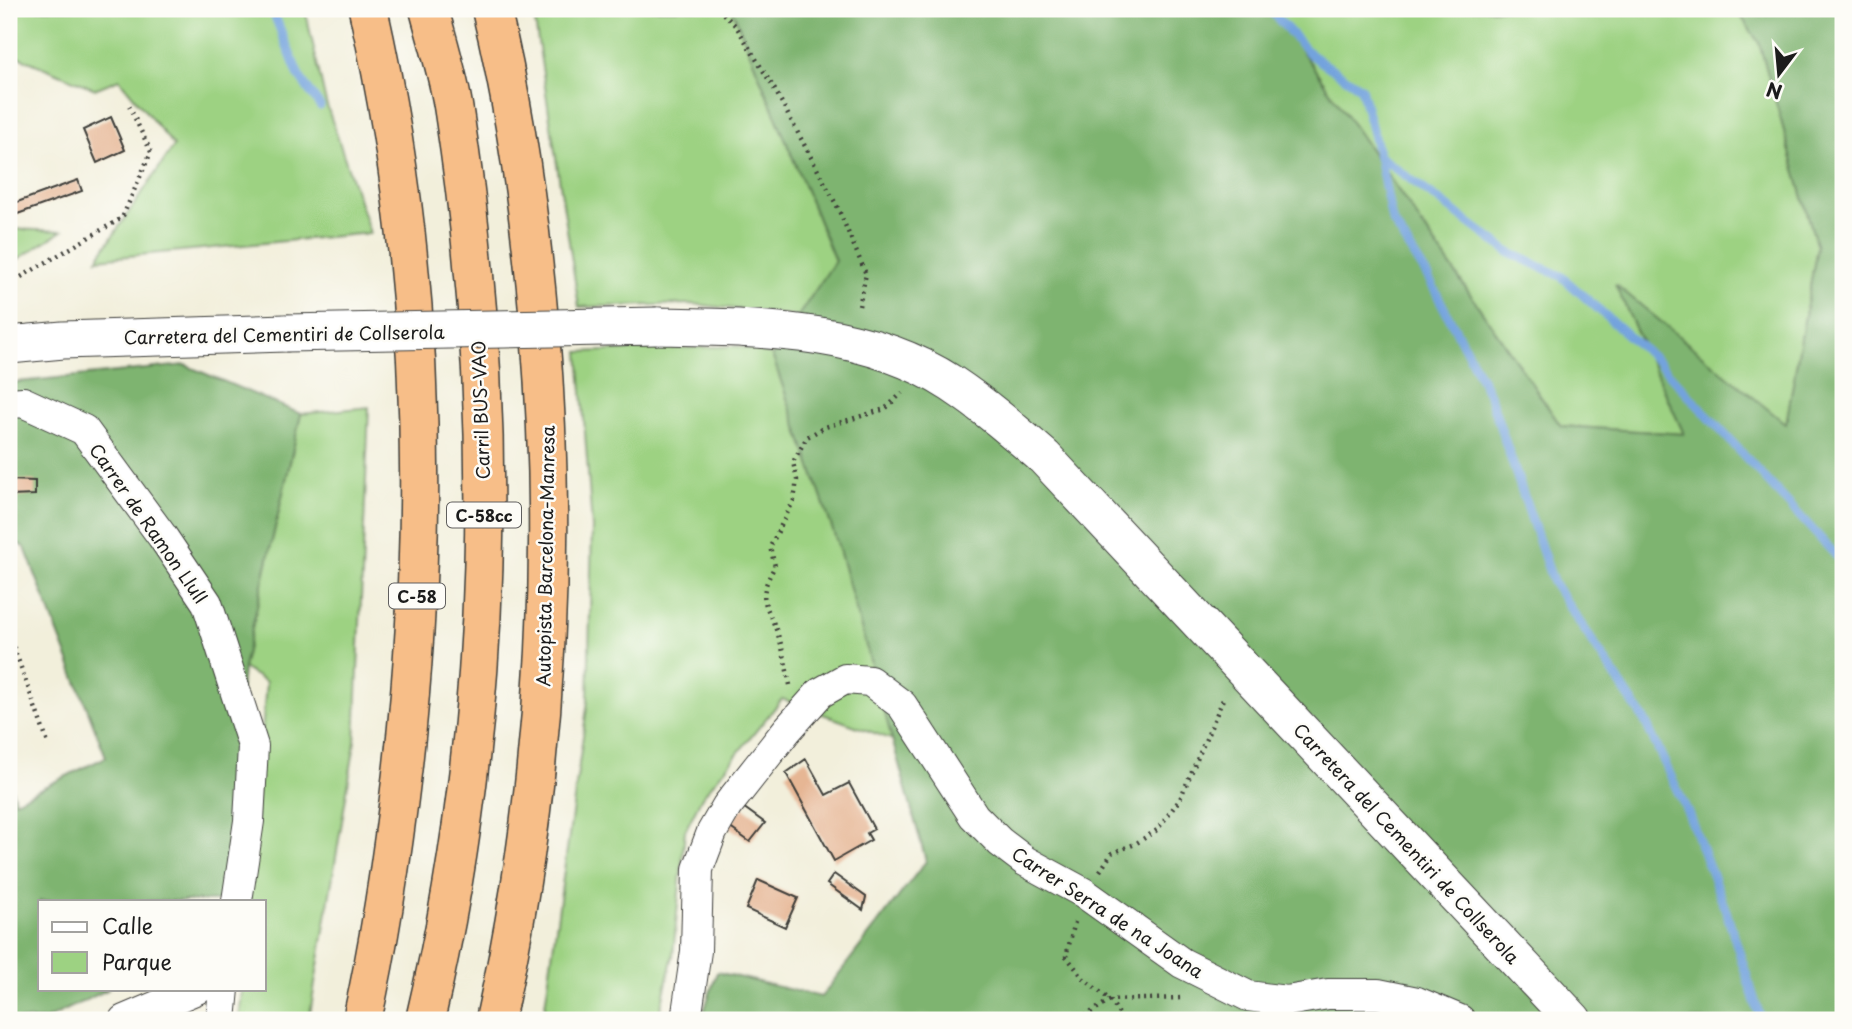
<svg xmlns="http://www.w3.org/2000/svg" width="1852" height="1029" font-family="'Playpen Sans',sans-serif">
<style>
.green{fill:#9dd282;stroke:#5c774f;stroke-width:2}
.forest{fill:#7eb470;stroke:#4d6846;stroke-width:2}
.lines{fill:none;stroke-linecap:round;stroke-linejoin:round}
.stream{stroke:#73a3dd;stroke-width:9}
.building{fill:#e6b694}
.minor-casing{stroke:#3c3c39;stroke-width:32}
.tertiary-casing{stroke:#3c3c39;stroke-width:39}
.trunk-casing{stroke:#3c3c39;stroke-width:41}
.motorway-casing{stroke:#3c3c39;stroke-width:41}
.path{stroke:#3c3c39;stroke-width:4.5;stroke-dasharray:2 5;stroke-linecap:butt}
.minor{stroke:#fff;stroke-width:30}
.tertiary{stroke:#fff;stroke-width:37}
.trunk{stroke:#f7be88;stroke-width:38}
.motorway{stroke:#f7be88;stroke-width:38}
.tertiary-bridge-casing{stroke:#3c3c39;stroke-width:39;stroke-linecap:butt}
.tertiary-bridge{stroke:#fff;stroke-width:37}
.labels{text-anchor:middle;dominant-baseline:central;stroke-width:5;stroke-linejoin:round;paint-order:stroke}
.shield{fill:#fdfcf7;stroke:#605f5e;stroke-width:2}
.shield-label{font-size:16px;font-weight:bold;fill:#1c1c1c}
.street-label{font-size:18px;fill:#1c1c1c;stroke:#fdfcf7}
</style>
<rect width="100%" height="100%" fill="#fdfcf7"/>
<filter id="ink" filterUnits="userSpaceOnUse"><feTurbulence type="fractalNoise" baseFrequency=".0143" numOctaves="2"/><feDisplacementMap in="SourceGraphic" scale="14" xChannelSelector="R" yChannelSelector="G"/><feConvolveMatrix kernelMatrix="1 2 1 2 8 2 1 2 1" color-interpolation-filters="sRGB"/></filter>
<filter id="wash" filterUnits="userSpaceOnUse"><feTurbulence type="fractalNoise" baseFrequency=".00686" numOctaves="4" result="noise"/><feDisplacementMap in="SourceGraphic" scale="28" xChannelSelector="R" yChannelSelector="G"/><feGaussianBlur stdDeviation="1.57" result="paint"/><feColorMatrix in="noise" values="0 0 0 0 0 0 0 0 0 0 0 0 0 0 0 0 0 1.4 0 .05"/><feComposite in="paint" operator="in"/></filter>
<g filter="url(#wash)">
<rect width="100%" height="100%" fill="#f2efdb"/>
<g class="green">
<path d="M9,9h296l21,94 44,130 -273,26 77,-113 -55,-67 -24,10 -86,-36z"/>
<path d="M533,9h199l103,252 -14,58 -128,-15 -114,3z"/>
<path d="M1273,9h463l23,33 58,205 -31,178 -169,-139 68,148 -124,-8z"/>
<path d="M9,229l53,2 -53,34z"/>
<path d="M737,346l35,9 65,187 56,198 -111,-41 -80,98 -17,34 -12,124 -15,65h-115l45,-320 4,-173 -13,-175z"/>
<path d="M369,407l-14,336 -46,277h-70l3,-31h22v-88h-15l17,-219 -23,-14 58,-254z"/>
</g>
<g class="forest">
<path d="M732,9h541l288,417 123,8 -69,-150 171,140 31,-177 -58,-204 -23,-34h107v1011h-1142l16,-48 104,25 105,-136 -89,-319 -65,-187 63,-94z"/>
<path d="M185,365l116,49 -58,254 -20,233h-183v88h69l-64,31h-36v-243l6,24 91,-44 -81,-209 -16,-10v-155z"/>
</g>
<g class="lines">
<g class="stream">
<path d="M272,9l27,67 21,30"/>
<path d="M1269,9l42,46 50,33 18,68 131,97 51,23 97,86 185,201"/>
<path d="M1379,156l13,64 36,57 61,117 64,188 92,139 44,94 37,96 35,109"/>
</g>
</g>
<g id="blocks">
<g class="building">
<path d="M111,117l14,33 -28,13 -14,-33z"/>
<path d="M78,180l4,11 -73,26v-12z"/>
<path d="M9,480l26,1v14l-26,1z"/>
<path d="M806,759l20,36 23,-12 25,46 -7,4 4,7 -37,21 -48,-88z"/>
<path d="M743,807l22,16 -15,19 -21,-15z"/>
<path d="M834,874l32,23 -3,13 -36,-26z"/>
<path d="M758,880l40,18 -13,29 -39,-18z"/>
</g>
</g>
</g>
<g filter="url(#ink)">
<use href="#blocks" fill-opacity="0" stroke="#3c3c39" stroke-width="2"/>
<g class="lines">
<defs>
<g id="minor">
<path d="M9,403l14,-1 61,28 78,106 45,67 46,143 -4,75 -12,80"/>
<path d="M124,1020l73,-31"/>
<path d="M221,1020l3,-31"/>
<path d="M686,1020l10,-69 2,-82 14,-37 15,-26 60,-76 33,-37 25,-14 25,2 32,24 72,111 26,26 25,19 59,32 98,70 66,33 39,5 41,-7h50l39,8 43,18"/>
</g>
<g id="tertiary">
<path d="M657,326c100,2 208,1 295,58 33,22 63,48 92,73l529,563"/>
<path d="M9,345l54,-5 223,-7"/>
</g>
<path id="trunk" d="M425,1020c70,-296 76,-607 29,-908 -5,-35 -16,-69 -25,-103"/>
<g id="motorway">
<path d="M491,9c26,106 40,215 49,323 19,231 5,462 -45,688"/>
<path d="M362,1020c19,-84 31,-169 41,-255 28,-251 21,-509 -35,-756"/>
</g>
</defs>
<use href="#minor" class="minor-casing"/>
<use href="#tertiary" class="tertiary-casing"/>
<use href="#trunk" class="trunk-casing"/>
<use href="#motorway" class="motorway-casing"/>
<g class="path">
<path d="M718,9l18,17 39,64 62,116 29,68 -8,37"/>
<path d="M9,284l113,-66 29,-66 -22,-46"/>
<path d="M9,634l40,112"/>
<path d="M790,685c-4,-17 -6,-34 -12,-50 -11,-33 -23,-34 -3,-69l-5,-19 24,-47 3,-20 -4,-18 14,-25 18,-10 60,-18 17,-16"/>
<path d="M1100,871l12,-18 23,-9 22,-14 23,-31 44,-102"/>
<path d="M1075,922l-9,34 18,23 26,21 13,20"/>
<path d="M1079,1020l31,-20 74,-2"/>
</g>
<use href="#minor" class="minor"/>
<use href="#tertiary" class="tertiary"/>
<use href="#trunk" class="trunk"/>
<use href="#motorway" class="motorway"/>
<defs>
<path id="tertiary-bridge" d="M286,333l371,-7"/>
</defs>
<use href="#tertiary-bridge" class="tertiary-bridge-casing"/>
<use href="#tertiary-bridge" class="tertiary-bridge"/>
</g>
</g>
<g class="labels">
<g class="shield">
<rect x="447" y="502.5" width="74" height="25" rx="5"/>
<rect x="389" y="583.5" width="56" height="25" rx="5"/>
</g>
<g class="shield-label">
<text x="484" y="515">C-58cc</text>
<text x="417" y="596">C-58</text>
</g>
<g class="street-label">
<text transform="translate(284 334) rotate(-1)">Carretera del Cementiri de Collserola</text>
<text transform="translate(480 410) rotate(-92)">Carril BUS-VAO</text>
<text transform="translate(149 523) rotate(55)">Carrer de Ramon Llull</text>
<text transform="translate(545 556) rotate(-89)">Autopista Barcelona-Manresa</text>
<text transform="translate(1407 843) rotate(47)">Carretera del Cementiri de Collserola</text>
<text transform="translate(1108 912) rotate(33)">Carrer Serra de na Joana</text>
</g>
</g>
<rect width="1852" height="1029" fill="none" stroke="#fdfcf7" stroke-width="35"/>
<rect x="38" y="900" width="228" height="91" fill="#fdfcf7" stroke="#a3a29f" stroke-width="2"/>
<rect x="52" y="922" width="35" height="10" fill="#ffffff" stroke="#a3a29f" stroke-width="2"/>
<text x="102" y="934" font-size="21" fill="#1c1c1c">Calle</text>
<rect x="52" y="952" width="35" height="21" fill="#9dd282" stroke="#a3a29f" stroke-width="2"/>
<text x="102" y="970" font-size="21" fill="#1c1c1c">Parque</text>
<g transform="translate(1779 74) rotate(196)" stroke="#fdfcf7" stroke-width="5" paint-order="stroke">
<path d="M0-5L12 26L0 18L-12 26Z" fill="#1c1c1c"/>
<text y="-10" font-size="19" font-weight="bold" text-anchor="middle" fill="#1c1c1c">N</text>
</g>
</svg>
